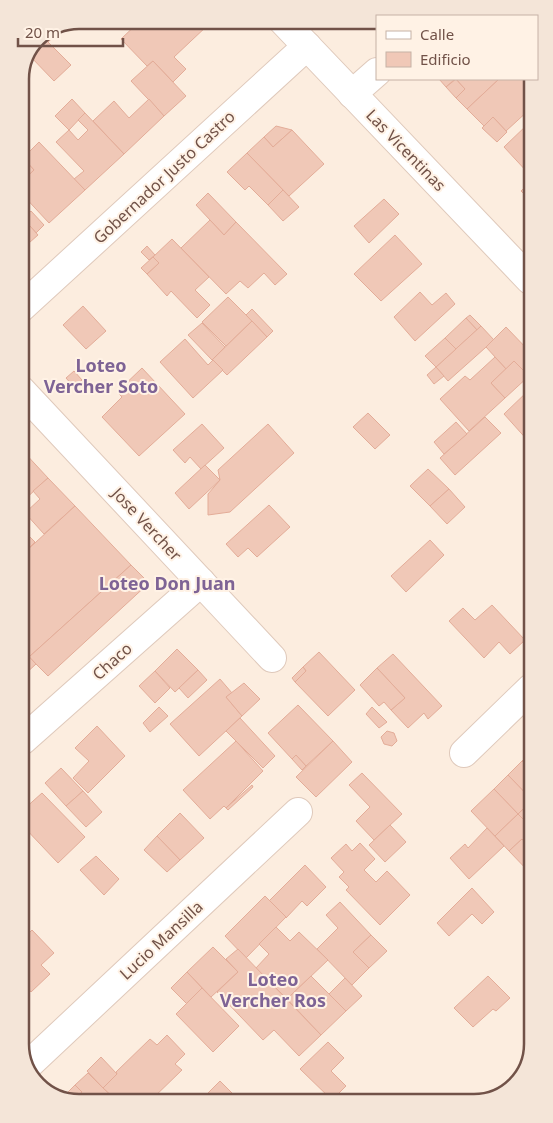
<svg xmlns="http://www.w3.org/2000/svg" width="553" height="1123" font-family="'Noto Sans',sans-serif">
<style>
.building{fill:#f0c8b7;stroke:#e3ac98}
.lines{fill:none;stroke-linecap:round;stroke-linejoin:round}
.minor-casing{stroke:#dfc9bb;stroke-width:30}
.minor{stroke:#fff;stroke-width:28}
.labels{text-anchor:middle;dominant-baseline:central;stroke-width:4;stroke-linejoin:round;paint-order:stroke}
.street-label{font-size:16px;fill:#715248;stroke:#fff2e5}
.neighbourhood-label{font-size:18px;font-weight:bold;fill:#7e6395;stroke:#fff2e5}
.rim{fill:none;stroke:#715248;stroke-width:2.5}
</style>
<rect width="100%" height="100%" fill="#fceddf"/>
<g class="building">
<path d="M141,20h62l5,5 -34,32 12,12 -13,13 -20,-21 -6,5 -26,-27z"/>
<path d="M68,24l-20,18 23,23 -17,16 -25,-26 8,-18z"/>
<path d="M153,61l33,35 -22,20 -33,-35z"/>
<path d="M439,79h16l-9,8z"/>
<path d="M456,79l9,10 -9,9 -10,-11z"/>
<path d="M456,79h43l-32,30 -11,-11 9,-9z"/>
<path d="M499,79h30v31l-23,21 -13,-14 -9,9 -17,-17z"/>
<path d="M72,99l13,14 -16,17 -14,-14z"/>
<path d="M149,99l15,17 -40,38 -31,-33 21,-20 15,17z"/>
<path d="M85,113l39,41 -39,36 -11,-11 10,-8 -28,-29 13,-12 9,10 10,-10 -10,-10z"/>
<path d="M493,117l14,15 -10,10 -15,-14z"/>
<path d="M529,123v51l-25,-27z"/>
<path d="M276,126l16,4 -19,17 -9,-10z"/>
<path d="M292,130l32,34 -35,32 -42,-43 17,-16 9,10z"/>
<path d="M39,142l46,48 -36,33 -28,-30v-11l13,-12 -11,-12z"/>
<path d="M247,153l36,37 -15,15 -19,-19 -4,4 -18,-18z"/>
<path d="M23,158l11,12 -13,12 -1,-22z"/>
<path d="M529,183v12l-2,2 -6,-6z"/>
<path d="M283,190l16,17 -16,14 -15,-16z"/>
<path d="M208,193l28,29 -12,13 -28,-30z"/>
<path d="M384,199l15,15 -30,29 -15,-17z"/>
<path d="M31,211l13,14 -8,8 -6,-7 -9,9v-15z"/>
<path d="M210,220l14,15 12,-13 51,52 -12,11 -11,-12 -16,15 -8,-7 -14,13 -45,-46z"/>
<path d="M30,226l8,9 -17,15v-15z"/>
<path d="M395,235l27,29 -41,37 -27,-27z"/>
<path d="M172,239l37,38 -14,13 15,15 -13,13 -26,-27 -4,5 -20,-22 12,-11 -6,-6z"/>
<path d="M147,246l8,9 -6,5 -8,-8z"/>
<path d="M153,257l6,6 -12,11 -6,-6z"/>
<path d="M420,292l12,13 14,-12 9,11 -40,37 -21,-24z"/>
<path d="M228,297l24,24 -26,25 -24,-24z"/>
<path d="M83,306l23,25 -20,18 -23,-24z"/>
<path d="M252,309l21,22 -6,6 -21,-22z"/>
<path d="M470,315l11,11 -4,4 -11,-12z"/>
<path d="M466,318l11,12 -21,19 -11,-11z"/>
<path d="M252,321l15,16 -40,38 -15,-15z"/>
<path d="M202,323l23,24 -13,13 -24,-25z"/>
<path d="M481,326l13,14 -46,41 -12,-14z"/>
<path d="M506,327l24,25 -1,24 -15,-15 -8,8 -20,-22z"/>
<path d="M445,338l11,11 -20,18 -11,-11z"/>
<path d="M185,339l23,26 5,-5 10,10 -30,28 -33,-36z"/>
<path d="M495,357l11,12 -15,14 14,15 -36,33 -29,-32 25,-23 5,4z"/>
<path d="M514,361l15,15 -24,22 -14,-15z"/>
<path d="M436,367l8,9 -10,8 -7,-9z"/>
<path d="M142,368l43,46 -46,42 -37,-39 20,-20 -5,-5z"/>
<path d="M74,371l8,9 -8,7 -8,-9z"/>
<path d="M530,389v54l-26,-29z"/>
<path d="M368,413l22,22 -15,14 -22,-22z"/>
<path d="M485,417l16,16 -46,42 -15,-17z"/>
<path d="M456,422l11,12 -23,20 -10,-12z"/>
<path d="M202,424l22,24 -23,21 -11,-12 -5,6 -12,-13z"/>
<path d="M268,424l26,29 -64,59 -22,3v-21l12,-14 -2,-10z"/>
<path d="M22,450l26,28 -26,24z"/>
<path d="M205,465l15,15 -31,29 -14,-16z"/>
<path d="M428,469l21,20 -19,17 -20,-20z"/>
<path d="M48,478l27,28 -31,28 -19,-21 15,-14 -7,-8z"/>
<path d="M449,489l16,18 -18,17 -17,-18z"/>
<path d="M269,505l21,22 -33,30 -9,-9 -10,9 -12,-13z"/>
<path d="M75,506l56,59 -102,92 -6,-7 -1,-95z"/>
<path d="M22,529l13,13 -13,13z"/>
<path d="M430,540l14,15 -38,37 -15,-16z"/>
<path d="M131,565l18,18 -101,93 -19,-19z"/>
<path d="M492,605l33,35 -15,14 -11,-12 -15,16 -35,-37 14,-13 12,12z"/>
<path d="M177,649l21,21 -23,22 -20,-21z"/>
<path d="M23,650l13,14 -13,12z"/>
<path d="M319,652l36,38 -27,26 -33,-34 11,-11 -3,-4z"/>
<path d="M393,654l49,52 -14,13 -4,-6 -16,15 -17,-18 14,-12 -28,-30z"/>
<path d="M303,667l3,4 -11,11 -3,-4z"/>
<path d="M377,668l28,30 -14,12 -7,-8 -5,4 -19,-21z"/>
<path d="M198,670l9,10 -19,18 -9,-10z"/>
<path d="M155,671l15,17 -15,15 -16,-17z"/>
<path d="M220,679l12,14 -6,4 16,19 -43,40 -29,-32z"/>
<path d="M244,683l16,16 -18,17 -16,-19z"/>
<path d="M298,705l35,36 -27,25 -10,-11 -4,4 -24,-26z"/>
<path d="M159,707l9,9 -18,16 -7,-9z"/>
<path d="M372,707l15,15 -8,6 -13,-14z"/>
<path d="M240,718l35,38 -12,12 -37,-37z"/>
<path d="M97,726l28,30 -37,37 -15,-15 16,-17 -14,-13z"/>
<path d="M387,731l7,2 3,8 -5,5 -8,-2 -3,-7z"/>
<path d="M236,741l27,30 -37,37 -2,-2 -14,13 -27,-29z"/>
<path d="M333,741l19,21 -36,35 -20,-20z"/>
<path d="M296,755l10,11 -4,4 -10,-11z"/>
<path d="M532,757v14l-10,-10 2,-2 2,3z"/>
<path d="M522,761l10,10v29l-24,-25z"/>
<path d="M61,768l22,23 -17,15 -21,-23z"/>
<path d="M362,773l40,41 -28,26 -18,-19 14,-14 -21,-22z"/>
<path d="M508,775l24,25 -14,14 -24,-25z"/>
<path d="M252,785l1,2 -25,23 -2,-2z"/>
<path d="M494,789l24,25 -23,22 -24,-25z"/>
<path d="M83,791l19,21 -16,15 -20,-21z"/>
<path d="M42,793l43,44 -27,26 -35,-37v-16z"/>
<path d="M532,801v9l-9,9 -5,-5z"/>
<path d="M532,810v40l-10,-11 -13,12 -14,-15 23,-22 5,5z"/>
<path d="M180,813l24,25 -24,22 -23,-24z"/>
<path d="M390,825l16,17 -21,20 -16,-17z"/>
<path d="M487,828l17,18 -35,33 -19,-21 15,-14 3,4z"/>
<path d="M157,836l23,24 -13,12 -23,-22z"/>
<path d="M522,839l10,11v25l-23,-24z"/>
<path d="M360,843l15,16 -11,11 12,12 11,-11 23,24 -30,30 -34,-35 3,-3 -10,-10 5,-5 -13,-14 15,-14 6,7z"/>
<path d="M96,856l23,23 -15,16 -24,-25z"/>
<path d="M305,865l21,22 -19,19 -5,-5 -16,17 -17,-17z"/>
<path d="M472,888l22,24 -12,12 -10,-10 -23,22 -12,-13z"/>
<path d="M265,896l21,21 -40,41 -21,-22z"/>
<path d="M340,902l31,33 -18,17 16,16 -17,17 -35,-36 21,-21 -12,-13z"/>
<path d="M532,923l1,11 -6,-6z"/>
<path d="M276,927l14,14 9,-9 29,28 -41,39 -31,-31 13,-14 -10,-10z"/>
<path d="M32,930l22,23 -13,12 9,9 -19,18 -7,-8v-46z"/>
<path d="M371,935l16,16 -18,17 -16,-16z"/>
<path d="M213,947l25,25 -27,25 -24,-25z"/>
<path d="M238,949l83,86 -22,21 -25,-26 -11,10 -46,-48 21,-20 -12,-13z"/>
<path d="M187,972l15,16 -15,16 -16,-16z"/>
<path d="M311,976l35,35 -25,24 -34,-36z"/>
<path d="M488,976l22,22 -14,13 -3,-2 -20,18 -19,-19z"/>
<path d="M345,978l17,18 -16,15 -17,-17z"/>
<path d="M202,988l37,38 -26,26 -37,-38z"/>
<path d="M167,1035l18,19 -10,10 7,6 -33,32h-31l-15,-14 14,-14 -1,-2 34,-33 7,6z"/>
<path d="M328,1042l16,16 -13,13 15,15 -14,14 -32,-31z"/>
<path d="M101,1057l16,17 -14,14 -16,-17z"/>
<path d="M88,1073l15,15 15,14 -37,1 -5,-6 6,-5 -7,-7z"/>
<path d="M220,1081l20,20 -41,1z"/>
<path d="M75,1085l7,7 -10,9 -6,-7z"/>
</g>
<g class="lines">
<defs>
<g id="minor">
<path d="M282,20l248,260"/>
<path d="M352,94l25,-22"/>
<path d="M21,308l286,-262"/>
<path d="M21,390l251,268"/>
<path d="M23,740l178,-158"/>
<path d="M464,753l67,-65"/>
<path d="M25,1068l273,-256"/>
</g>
</defs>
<use href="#minor" class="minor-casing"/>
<use href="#minor" class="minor"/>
</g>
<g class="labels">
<g class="street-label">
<text transform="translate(406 150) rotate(46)">Las Vicentinas</text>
<text transform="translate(164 177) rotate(-43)">Gobernador Justo Castro</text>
<text transform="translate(147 524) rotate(47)">Jose Vercher</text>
<text transform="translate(112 661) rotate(-42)">Chaco</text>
<text transform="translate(161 940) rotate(-43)">Lucio Mansilla</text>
</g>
<g class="neighbourhood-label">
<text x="101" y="365">Loteo<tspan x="101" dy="21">Vercher Soto</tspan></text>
<text x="167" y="583">Loteo Don Juan</text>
<text x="273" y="979">Loteo<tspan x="273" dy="21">Vercher Ros</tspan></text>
</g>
</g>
<path d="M0 0H553V1123H0ZM79 29H474A50 50 0 0 1 524 79V1044A50 50 0 0 1 474 1094H79A50 50 0 0 1 29 1044V79A50 50 0 0 1 79 29Z" fill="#f4e5d8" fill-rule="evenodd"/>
<path class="rim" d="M79 29H474A50 50 0 0 1 524 79V1044A50 50 0 0 1 474 1094H79A50 50 0 0 1 29 1044V79A50 50 0 0 1 79 29Z"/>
<rect x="376" y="15" width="162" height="65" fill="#fff2e5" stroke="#c6b2a6"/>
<rect x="386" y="31" width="25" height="8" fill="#ffffff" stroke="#c6b2a6"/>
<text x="420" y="40" font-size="15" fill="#715248">Calle</text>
<rect x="386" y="52" width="25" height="15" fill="#f0c8b7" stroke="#c6b2a6"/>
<text x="420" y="65" font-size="15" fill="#715248">Edificio</text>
<path d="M18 38v8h105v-8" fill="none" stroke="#715248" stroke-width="2.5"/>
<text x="25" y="38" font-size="15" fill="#715248" stroke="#fff2e5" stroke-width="4" paint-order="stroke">20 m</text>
</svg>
